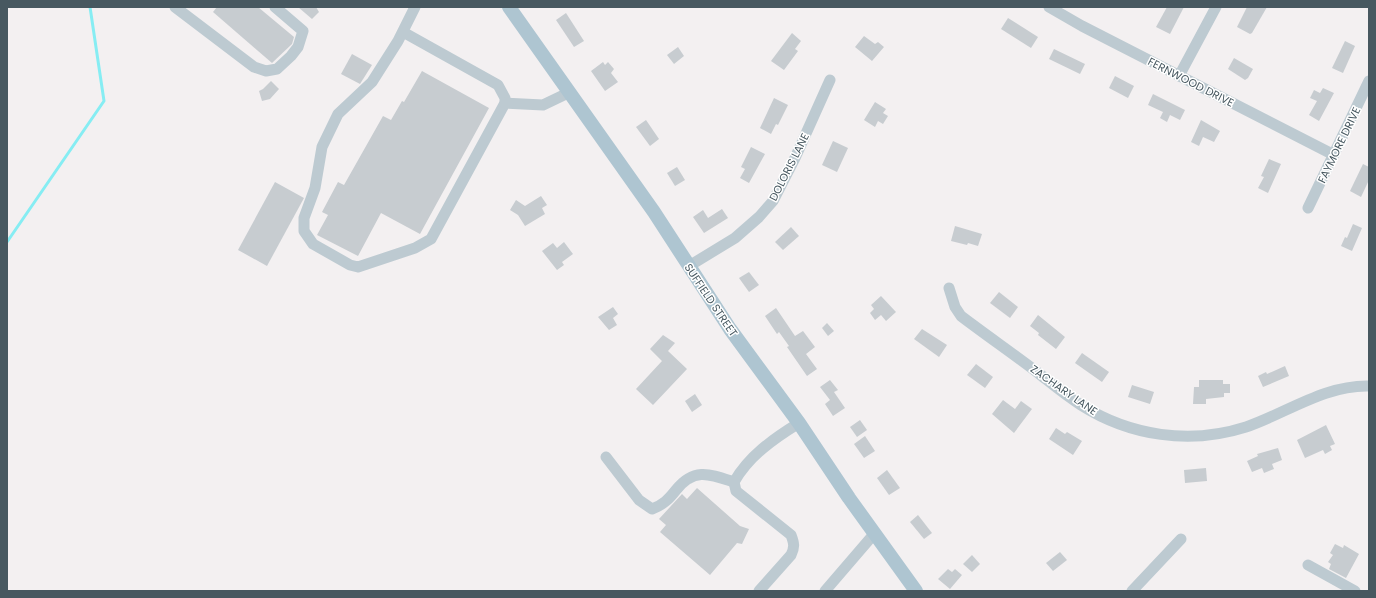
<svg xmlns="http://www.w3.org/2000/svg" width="1376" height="598" font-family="Poppins,sans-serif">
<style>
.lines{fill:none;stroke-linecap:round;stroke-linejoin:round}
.stream{stroke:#86edf3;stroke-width:3}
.building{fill:#c7ccd0}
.minor{stroke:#bdcad1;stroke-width:11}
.major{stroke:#aec5d1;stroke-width:14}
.labels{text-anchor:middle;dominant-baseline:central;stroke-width:3;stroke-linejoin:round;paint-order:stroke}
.street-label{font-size:11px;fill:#475860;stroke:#fff}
</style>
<rect width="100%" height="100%" fill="#f3f0f1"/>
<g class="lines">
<path class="stream" d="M7,242l97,-141 -14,-94"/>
</g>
<g class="building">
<path d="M217,7h41l36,30 -2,7 -20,19 -59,-51z"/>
<path d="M298,7h18l3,5 -7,7z"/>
<path d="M1167,7h17l-14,27 -14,-7z"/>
<path d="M1247,7h20l-15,26 -2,1 -13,-7z"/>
<path d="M566,13l18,28 -10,6 -18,-27z"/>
<path d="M1008,18l30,19 -7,11 -30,-19z"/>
<path d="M792,33l9,8 -6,8 3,2 -14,19 -13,-9z"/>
<path d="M864,36l11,8 3,-2 6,5 -12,14 -17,-14z"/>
<path d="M1345,41l10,5 -12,27 -11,-5z"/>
<path d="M678,47l6,9 -10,8 -7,-9z"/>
<path d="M1054,49l31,15 -5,10 -31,-15z"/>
<path d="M352,54l20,11 -12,19 -19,-10z"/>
<path d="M1234,58l19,11 -5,9 -3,2 -17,-11z"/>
<path d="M603,62l2,3 3,-3 6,7 -3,4 7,9 -13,9 -14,-20z"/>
<path d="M422,71l67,37 -69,126 -39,-21 -23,43 -41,-21 11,-20 -6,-3 16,-30 6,3 39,-69 8,4 11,-19 2,1z"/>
<path d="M1115,76l19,10 -6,12 -19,-10z"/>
<path d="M271,81l8,8 -9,10 -8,2 -3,-10 4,-2z"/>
<path d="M1323,88l11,5 -15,28 -10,-6 8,-14 -7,-3 4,-8 6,3z"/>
<path d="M1153,94l32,16 -5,10 -10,-5 -3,7 -7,-4 3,-6 -15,-7z"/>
<path d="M774,98l14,7 -10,20 -2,-1 -5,10 -11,-6z"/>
<path d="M875,102l11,7 -3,4 5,3 -5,8 -5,-3 -3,6 -11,-7z"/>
<path d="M646,120l13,19 -9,7 -14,-19z"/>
<path d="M1201,120l19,11 -6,11 -11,-5 -4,9 -8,-4z"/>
<path d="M833,141l15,7 -11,24 -15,-7z"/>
<path d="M751,147l14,7 -16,29 -9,-5 5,-9 -4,-2z"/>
<path d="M1269,159l12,5 -13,29 -10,-5 6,-11 -3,-1z"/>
<path d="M1363,164l6,3v13l-8,17 -11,-6z"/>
<path d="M677,167l8,13 -10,6 -8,-13z"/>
<path d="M275,182l29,16 -37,68 -29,-16z"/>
<path d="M541,196l6,9 -5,3 3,6 -20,12 -7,-11 -8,-5 6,-10 9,6z"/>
<path d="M722,209l6,9 -24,15 -11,-16 10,-7 5,8z"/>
<path d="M1353,224l9,4 -10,23 -11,-5 4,-9 2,1z"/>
<path d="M955,226l27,8 -4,12 -10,-3 -1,2 -16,-4z"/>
<path d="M791,227l8,9 -16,14 -8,-8z"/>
<path d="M564,242l9,12 -11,8 2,3 -7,5 -15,-19 11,-8 4,5z"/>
<path d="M749,272l10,13 -10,7 -10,-14z"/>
<path d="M999,292l19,15 -8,11 -20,-15z"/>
<path d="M881,296l15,16 -10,9 -5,-6 -6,5 -5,-7 4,-4 -3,-4z"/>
<path d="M613,307l5,7 -5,4 4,7 -8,5 -11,-13z"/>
<path d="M776,308l19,28 8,-5 12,16 -9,7 11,15 -10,7 -20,-29 2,-1 -10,-14 -2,2 -12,-18z"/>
<path d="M1038,315l27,22 -9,12 -18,-14 1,-2 -9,-7z"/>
<path d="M827,323l7,8 -6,5 -6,-8z"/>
<path d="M922,329l25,16 -8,12 -25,-18z"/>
<path d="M663,335l12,8 -7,8 19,18 -34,36 -17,-16 26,-28 -12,-12z"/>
<path d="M1082,353l27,19 -7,10 -27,-19z"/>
<path d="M976,364l17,13 -8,11 -18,-13z"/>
<path d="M1285,366l4,10 -26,11 -5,-11 8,-4 1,2z"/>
<path d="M830,380l8,10 -4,2 11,16 -12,8 -8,-12 5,-4 -10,-13z"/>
<path d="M1199,380h24v4h7v9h-6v4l-18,2v5h-13l1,-17h5z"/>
<path d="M1132,385l22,7 -4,12 -22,-7z"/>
<path d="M695,394l7,11 -10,7 -7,-11z"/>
<path d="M1003,400l12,9 6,-8 11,8 -18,24 -22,-19z"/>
<path d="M860,420l7,10 -10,7 -7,-10z"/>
<path d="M1326,425l9,19 -5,2 2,4 -7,4 -2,-4 -18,8 -8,-18z"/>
<path d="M1056,428l9,6 2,-2 15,9 -9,14 -24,-16z"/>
<path d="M865,436l10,15 -11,7 -10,-14z"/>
<path d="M1278,448l4,12 -10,4 2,5 -10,4 -2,-5 -10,4 -5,-11 11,-5 -1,-2z"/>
<path d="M1206,468l1,13 -22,2 -1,-13z"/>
<path d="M887,470l13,18 -11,7 -12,-17z"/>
<path d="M697,488l43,38 9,3 -7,15 -5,-1 -27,32 -50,-43 6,-7 -7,-6 23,-25 5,5z"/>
<path d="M918,515l14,18 -8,6 -14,-17z"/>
<path d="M1335,544l8,4 1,-3 15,9 -13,24 -17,-9 2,-5 -3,-2 5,-7 -3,-2z"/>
<path d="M1060,552l7,8 -14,11 -7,-8z"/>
<path d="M972,555l8,9 -8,8 -9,-8z"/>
<path d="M948,569l4,3 3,-3 7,6 -12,14 -12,-10z"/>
</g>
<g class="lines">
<g class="minor">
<path d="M175,7l79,60 12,4 11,-2 14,-13 7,-9 5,-16 -28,-24"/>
<path d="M1049,7l33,19 252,129"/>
<path d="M403,32l95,53 7,13v5l-74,136 -16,9 -57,19 -8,-2 -37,-21 -9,-13v-13l11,-30 7,-41 16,-33 34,-32 26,-41 17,-34"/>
<path d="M1179,76l37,-69"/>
<path d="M505,103l38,2 25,-12"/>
<path d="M1308,208l61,-127"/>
<path d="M689,266l46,-28 24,-21 14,-16 22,-43 35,-78"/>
<path d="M949,288l6,19 6,9c25,19 51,37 76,56 14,11 28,23 44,33 49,31 109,40 165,22 41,-14 78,-42 123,-41"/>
<path d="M606,457l33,43 13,9c11,-4 17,-10 24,-19 18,-23 34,-16 58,-8"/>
<path d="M1308,565l47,26"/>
<path d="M759,591l32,-36c4,-8 3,-12 0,-20l-55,-44 -2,-9c15,-26 39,-43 65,-59"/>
<path d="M825,591l49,-57"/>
<path d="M1132,591l49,-52"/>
</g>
<path class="major" d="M509,7l145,205 76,117 69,94 50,75 67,93"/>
</g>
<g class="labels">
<g class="street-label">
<text transform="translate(1191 82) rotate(27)">FERNWOOD DRIVE</text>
<text transform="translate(1339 145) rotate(-64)">FAYMORE DRIVE</text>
<text transform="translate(789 167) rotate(-63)">DOLORIS LANE</text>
<text transform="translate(711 300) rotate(56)">SUFFIELD STREET</text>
<text transform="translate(1064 390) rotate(35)">ZACHARY LANE</text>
</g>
</g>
<rect width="1376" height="598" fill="none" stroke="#475860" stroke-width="16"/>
</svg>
